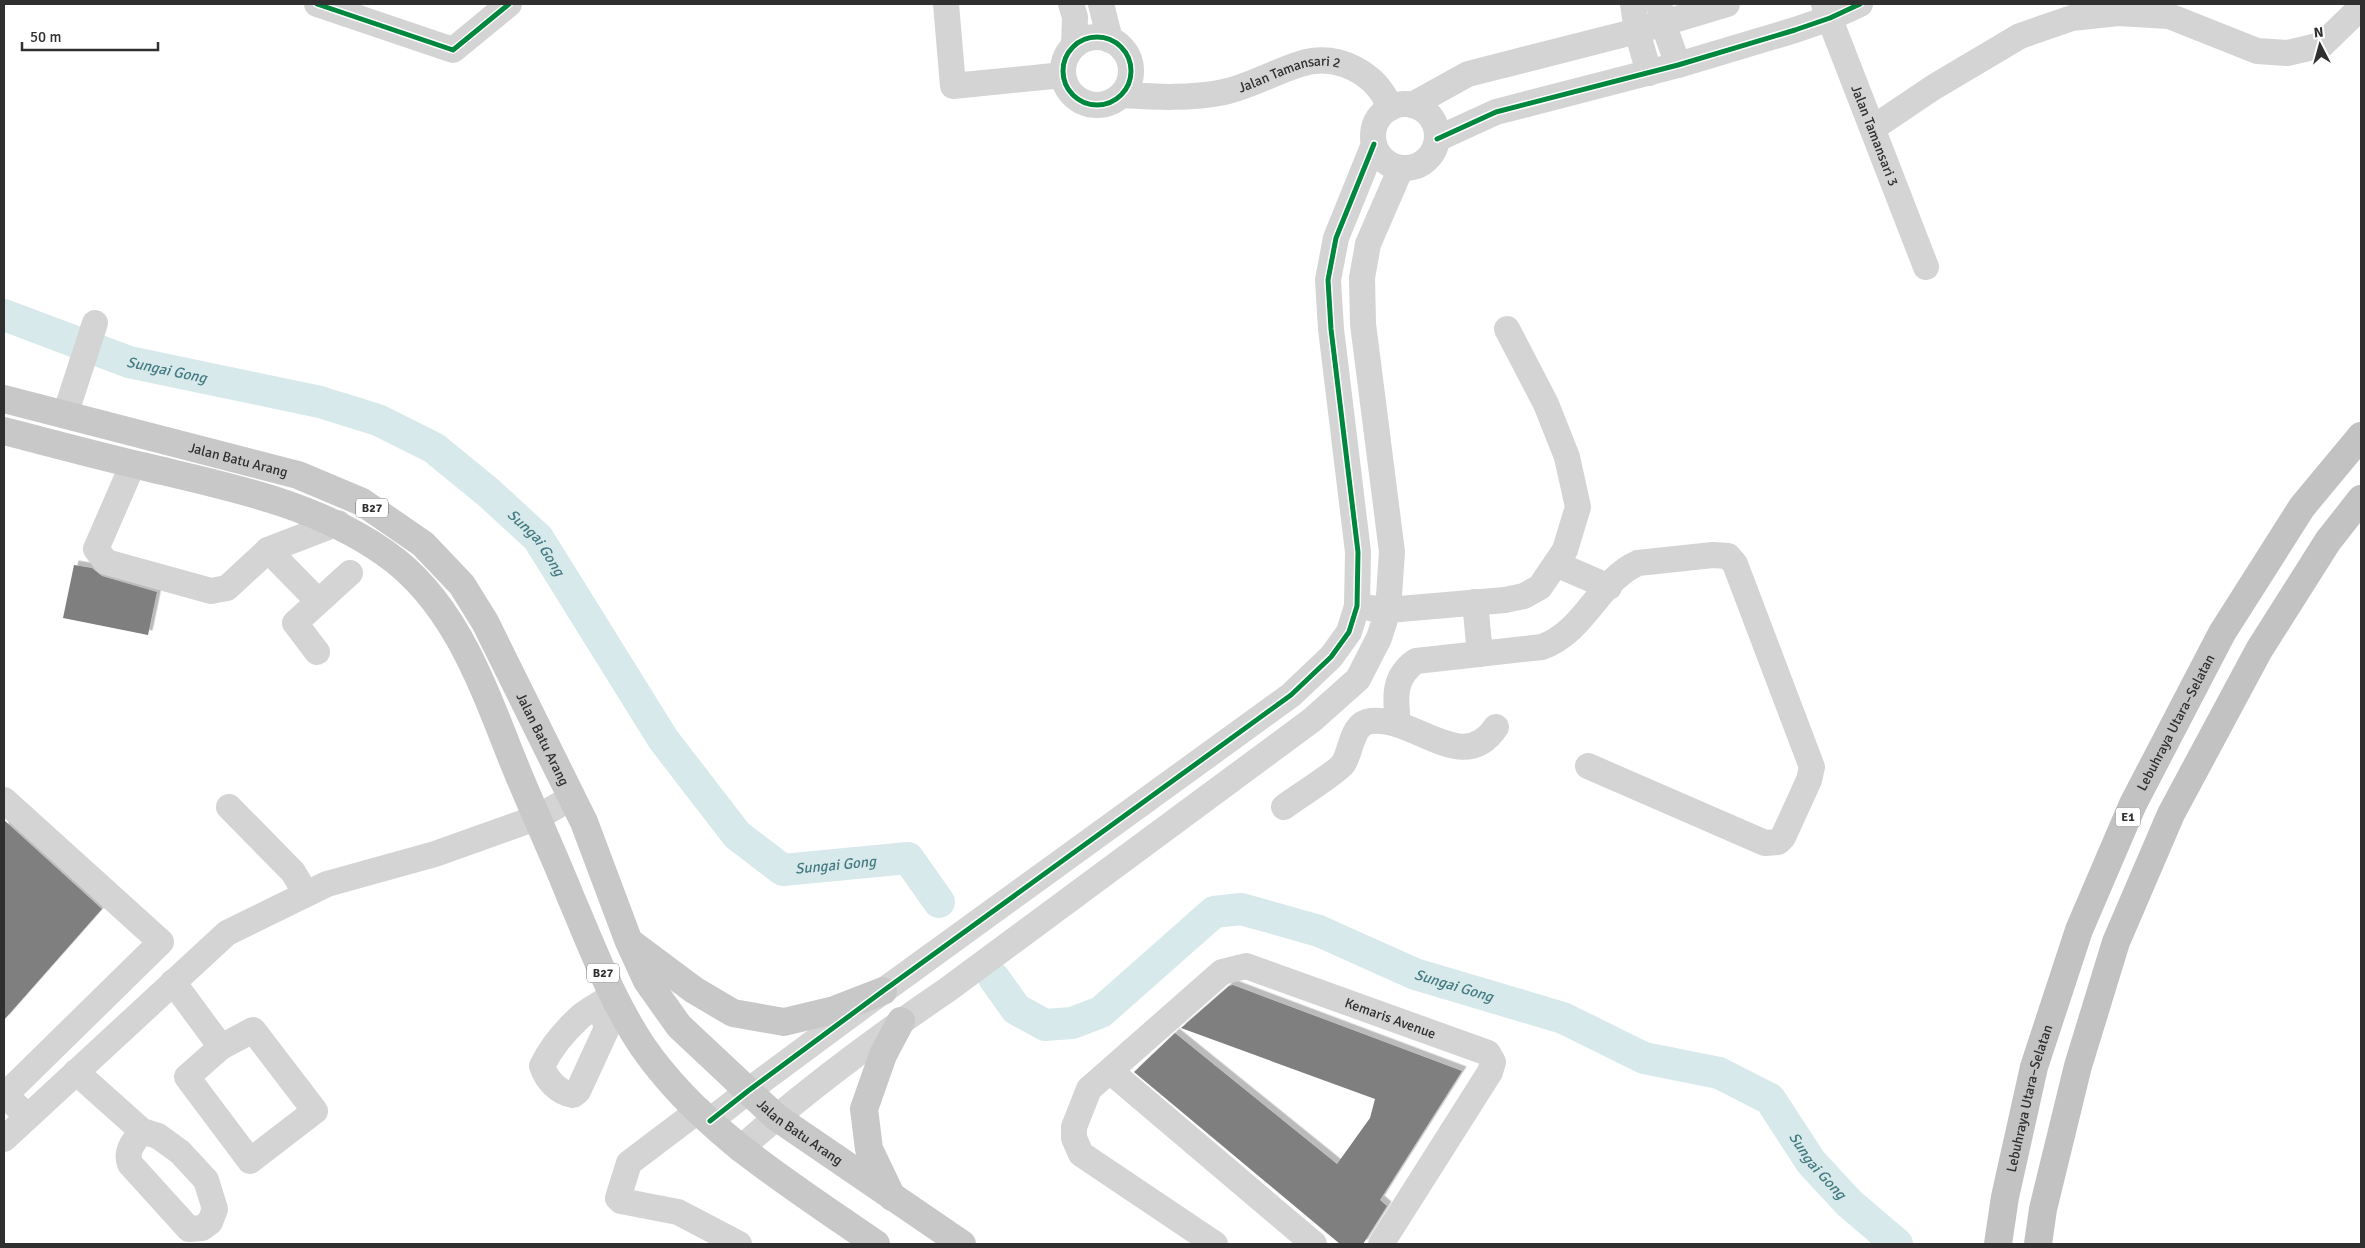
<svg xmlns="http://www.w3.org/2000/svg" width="2365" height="1248" font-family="Signika,sans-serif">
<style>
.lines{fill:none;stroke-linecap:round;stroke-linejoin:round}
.river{stroke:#d8e9eb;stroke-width:32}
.building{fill:#7f7f7f;filter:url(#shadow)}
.minor{stroke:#d4d4d4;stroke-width:26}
.major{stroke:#c8c8c8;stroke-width:28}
.highway{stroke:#c2c2c2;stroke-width:28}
.cycleway-casing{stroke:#fff;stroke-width:8}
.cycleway{stroke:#00873e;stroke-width:5}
.labels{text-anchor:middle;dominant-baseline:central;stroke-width:5;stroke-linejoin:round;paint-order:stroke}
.shield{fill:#fff;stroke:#6e6e6e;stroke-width:1}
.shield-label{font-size:12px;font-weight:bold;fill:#303030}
.street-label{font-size:14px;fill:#303030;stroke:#fff}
.water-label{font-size:15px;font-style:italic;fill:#457c83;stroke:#fff}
</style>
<defs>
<filter id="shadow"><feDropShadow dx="4.5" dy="-4.5" stdDeviation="0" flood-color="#0004"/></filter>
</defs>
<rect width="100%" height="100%" fill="#fff"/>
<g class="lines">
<g class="river">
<path id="s1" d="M4,315l125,47 191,40 58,18 56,28 55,45 49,45 125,201 74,96 46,35 125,-12 31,44"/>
<path id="s2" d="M994,978l22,31 29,16 27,-2 29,-11 113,-100 27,-3 78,22 96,43 148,44 81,40 75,15 51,26 41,63 38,41 48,41"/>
</g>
</g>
<g class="building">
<path d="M74,565l18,3 10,8 55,16 -9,43 -85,-17z"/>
<path d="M4,820l98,89 -98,111z"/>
<path d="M1233,985l229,86 -82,129 7,6 -24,38h-23l-206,-172 41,-39 162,131 33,-46 5,-19 -194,-71 48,-42z"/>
</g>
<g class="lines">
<g class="minor">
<path d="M317,4l136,46 56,-46"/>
<path d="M946,4l7,82 110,-11"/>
<path d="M1071,4l4,13 -1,29"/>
<path d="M1101,4l9,36"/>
<path d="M1633,4l4,27 12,42"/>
<path d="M1659,4l4,19 15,42"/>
<path id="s3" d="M1824,4l102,263"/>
<circle cx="1097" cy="71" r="34"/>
<path id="s4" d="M1121,95c35,2 69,4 103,-3 27,-6 50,-20 76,-28 37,-12 77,9 90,44"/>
<circle cx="1405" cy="136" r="32"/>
<path d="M1412,105l56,-31 169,-43 90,-27"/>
<path d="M1873,128l61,-41 86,-51 52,-18 46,-5 51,3 88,35 30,2 35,-8 39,-38"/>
<path d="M1437,139l59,-27 182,-47 117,-35 35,-12 30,-14"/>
<path d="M65,415l30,-92"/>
<path d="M133,464l-37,85 10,13 105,29 16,-3 41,-38 70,-27"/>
<path d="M268,550l50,51"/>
<path d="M1556,564l53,23"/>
<path d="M1475,602l5,52"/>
<path d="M1370,608l18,2 117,-10 19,-4 16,-9 25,-37 13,-43 -11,-50 -21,-53 -39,-75"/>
<path d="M317,652l-22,-29 55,-50"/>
<path d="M1398,723c-3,-26 -5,-46 18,-62l126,-14c43,-15 57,-67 96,-84l75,-8 15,1 7,8 77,203 -3,13 -26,57 -5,5 -13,1 -177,-77"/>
<path d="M4,800l157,142 -156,153 22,21"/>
<path d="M229,807l64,65 13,22"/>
<path d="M1284,807c13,-10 51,-33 59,-43 9,-13 8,-41 28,-43 44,-5 92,56 125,6"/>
<path d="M173,982l48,65 -34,30 63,84 65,-50 -62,-81 -32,17"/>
<path d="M600,1006l7,22 -29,63 -5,4c-15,-2 -27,-16 -31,-29 8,-17 24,-36 38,-49 9,-8 22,-13 32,-22"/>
<path d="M1110,1071l204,173"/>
<path d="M76,1072l66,59 16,5 22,16 26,28 9,29 -5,13 -8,6 -13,1 -59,-65c-5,-14 4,-22 12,-33"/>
<path d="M699,1110l-70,53 -11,35 3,3 57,11 61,32"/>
<path d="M710,1121l38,-30 135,-100 408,-296 40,-38 18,-25 8,-26 1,-54 -27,-223 -3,-49 8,-42 38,-94"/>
<path d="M4,1139l223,-206 100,-49 108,-30 101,-36 35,-20"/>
<path d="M740,1149c65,-58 135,-110 207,-159l365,-270 46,-41 21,-41 9,-28 4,-58 -29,-228 -1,-46 6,-34 33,-76"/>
<path id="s5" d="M1215,1244l-134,-90 -7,-16v-11l15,-38 133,-117 24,-6 242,87 5,9 -3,10 -109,172"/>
</g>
<g class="major">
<path id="s6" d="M4,399l294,76 64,27 61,42 39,41 23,37 99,200 45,120 18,39 32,45 97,91 186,127"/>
<path d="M4,431c47,12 95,25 142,36 83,20 168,36 239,86 68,47 97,130 126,203 19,48 41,94 60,142 22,51 41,103 72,149 59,85 150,139 233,197"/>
<path d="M631,943l63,47 39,23 51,9 50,-12 49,-19"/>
<path d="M892,1197l-23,-48 -5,-40 19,-54 18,-34"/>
</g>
<g class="highway">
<path id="s7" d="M1998,1244l7,-47 29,-130 45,-137 54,-126 89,-171 80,-126 59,-71"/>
<path d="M2038,1244l5,-35 35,-143 38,-124 55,-128 88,-164 69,-109 33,-42"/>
</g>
<defs>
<g id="cycleway">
<path d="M317,4l136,46 56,-46"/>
<circle cx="1097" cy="71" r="34"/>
<path d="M1437,139l59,-27 182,-47 117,-35 35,-12 30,-14"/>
<path d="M710,1121l38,-30 135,-100 408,-296 40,-38 18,-25 8,-26 1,-54 -27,-223 -3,-49 8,-42 38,-94"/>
</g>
</defs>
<use href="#cycleway" class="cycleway-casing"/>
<use href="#cycleway" class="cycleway"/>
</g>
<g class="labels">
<g class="shield">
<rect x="356" y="498.5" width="32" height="19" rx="4"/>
<rect x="2115.5" y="807.5" width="25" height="19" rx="4"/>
<rect x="587" y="963.5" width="32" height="19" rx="4"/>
</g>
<g class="shield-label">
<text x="372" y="508">B27</text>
<text x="2128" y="817">E1</text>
<text x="603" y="973">B27</text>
</g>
<g class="street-label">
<text stroke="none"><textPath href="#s4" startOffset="172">Jalan Tamansari 2</textPath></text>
<text stroke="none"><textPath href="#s3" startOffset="141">Jalan Tamansari 3</textPath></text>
<text stroke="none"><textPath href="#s6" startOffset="242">Jalan Batu Arang</textPath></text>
<text stroke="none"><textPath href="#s7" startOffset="554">Lebuhraya Utara–Selatan</textPath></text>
<text stroke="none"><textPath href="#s6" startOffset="678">Jalan Batu Arang</textPath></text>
<text stroke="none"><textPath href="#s5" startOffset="586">Kemaris Avenue</textPath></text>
<text stroke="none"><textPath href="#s7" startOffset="149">Lebuhraya Utara–Selatan</textPath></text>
<text stroke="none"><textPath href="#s6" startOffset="1158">Jalan Batu Arang</textPath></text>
</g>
<g class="water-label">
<text stroke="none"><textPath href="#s1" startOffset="172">Sungai Gong</textPath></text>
<text stroke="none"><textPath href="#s1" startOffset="592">Sungai Gong</textPath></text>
<text stroke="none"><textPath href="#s1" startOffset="1058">Sungai Gong</textPath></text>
<text stroke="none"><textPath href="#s2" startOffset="534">Sungai Gong</textPath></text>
<text stroke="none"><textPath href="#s2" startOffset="954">Sungai Gong</textPath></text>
</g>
</g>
<rect width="2365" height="1248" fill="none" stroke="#303030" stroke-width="10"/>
<g transform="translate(2320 45) rotate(354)" stroke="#ffffff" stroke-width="4" paint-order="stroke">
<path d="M0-4L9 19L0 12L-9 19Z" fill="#303030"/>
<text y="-8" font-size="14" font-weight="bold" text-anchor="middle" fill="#303030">N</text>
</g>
<path d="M22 42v8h136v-8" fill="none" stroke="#303030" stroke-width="2.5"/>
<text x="30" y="42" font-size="15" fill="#303030" stroke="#ffffff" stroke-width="4" paint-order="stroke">50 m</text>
</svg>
